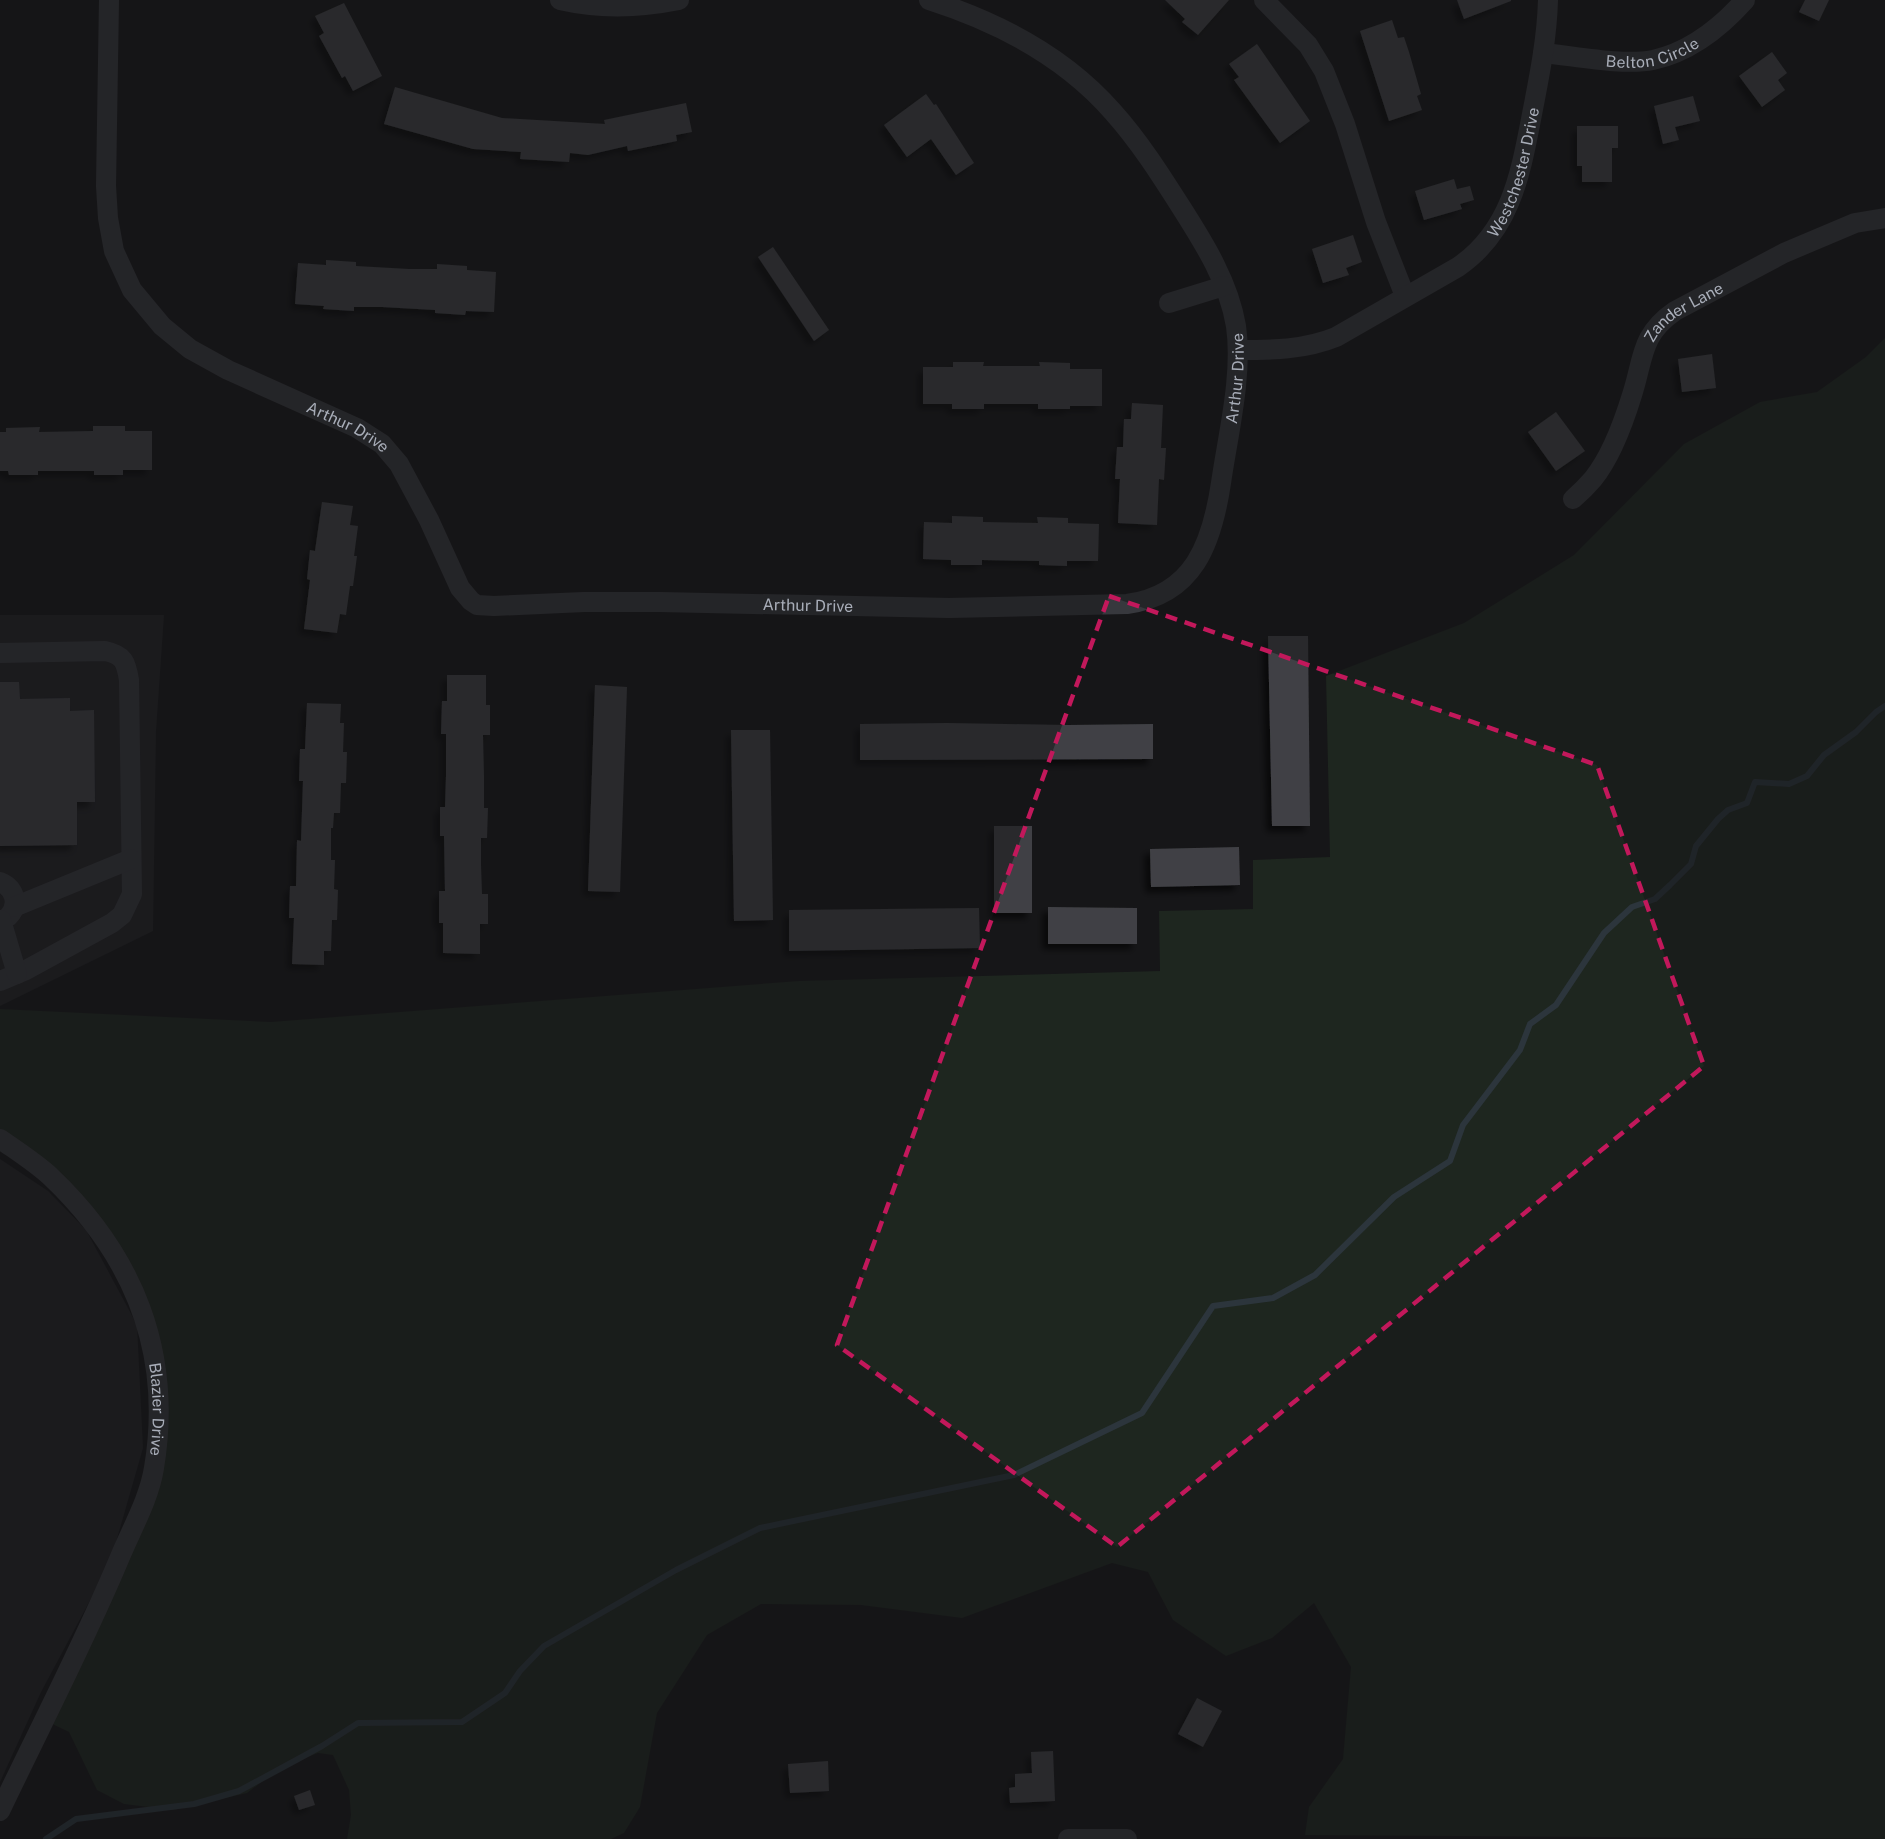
<svg xmlns="http://www.w3.org/2000/svg" width="1885" height="1839" font-family="'Public Sans',sans-serif">
<style>
.built{fill:#222225}
.green{fill:#1e261f}
.lines{fill:none;stroke-linecap:round;stroke-linejoin:round}
.stream{stroke:#2c353c;stroke-width:6}
.building{fill:#404145;filter:url(#shadow)}
.minor{stroke:#37383d;stroke-width:20}
.marked{fill:none;stroke:#c2185b;stroke-width:4.5;stroke-dasharray:12 8;stroke-linejoin:round}
.labels{text-anchor:middle;dominant-baseline:central;stroke-width:4.5;stroke-linejoin:round;paint-order:stroke}
.street-label{font-size:16px;fill:#a8adb8;stroke:#111113}
</style>
<defs>
<filter id="shadow"><feDropShadow dx="-5.5" dy="5.5" stdDeviation="3" flood-color="#0009"/></filter>
</defs>
<rect width="100%" height="100%" fill="#161618"/>
<g class="built">
<path d="M0,615h164l-8,116 -3,200 -153,75z"/>
<path d="M0,1159l48,32 38,39 51,95 6,123 -33,115 -69,129 -41,90z"/>
</g>
<path class="green" d="M1885,338v1501l-580,-4 4,-28 34,-48 8,-92 -37,-64 -42,35 -46,18 -53,-36 -25,-48 -36,-9 -150,55 -101,-13 -100,-1 -54,31 -50,78 -17,94 -16,26 -13,6h-264l4,-24 -2,-25 -16,-35 -15,-2 -37,14 -34,26 -74,17 -49,-6 -27,-14 -28,-58 -25,-12 102,-224 12,-117 -53,-141 -105,-99v-130l271,13 528,-41 361,-10 -1,-60 94,-2v-49l77,-3 -4,-181 138,-53 110,-68 110,-111 76,-42 57,-10 49,-35z"/>
<g class="lines">
<path class="stream" d="M46,1839l30,-20 118,-15 45,-13 83,-45 36,-23 104,-1 43,-29 15,-22 24,-25 132,-76 84,-42 254,-53 128,-62 71,-107 60,-8 42,-23 79,-78 56,-36 13,-36 57,-75 10,-26 26,-19 48,-72 28,-26 23,-8 15,-14 21,-21 5,-18 22,-27 10,-9 19,-7 8,-21 34,2 18,-8 17,-21 32,-23 20,-20 9,-6"/>
</g>
<g class="building">
<path d="M1165,0h64l-31,35 -16,-13 3,-3z"/>
<path d="M1457,0h54v1l-47,18z"/>
<path d="M1805,0h24l-10,21 -20,-9z"/>
<path d="M344,3l38,73 -29,15 -8,-15 -3,2 -23,-42 5,-3 -9,-17z"/>
<path d="M1392,20l6,18 6,-1 5,15 12,42 -4,2 5,14 -33,11 -29,-90z"/>
<path d="M1257,44l53,77 -30,22 -46,-63 5,-3 -10,-13z"/>
<path d="M1772,52l15,21 -9,7 7,10 -23,17 -23,-31z"/>
<path d="M395,87l107,31 103,6 -1,-4 82,-17 6,29 -16,3 1,6 -49,10 -1,-5 -39,9 -18,-2 -1,9 -49,-3 1,-7 -48,-3 -89,-25z"/>
<path d="M926,94l8,11 2,-1 38,59 -18,12 -25,-36 -24,18 -23,-32z"/>
<path d="M1693,96l7,25 -25,6 4,13 -16,4 -9,-38z"/>
<path d="M1577,126h41v22h-6v34h-30v-16h-5z"/>
<path d="M1454,179l3,10 13,-3 4,14 -14,4 2,5 -38,11 -9,-29z"/>
<path d="M1353,235l9,27 -16,6 3,7 -26,8 -11,-34z"/>
<path d="M773,247l56,83 -15,11 -56,-84z"/>
<path d="M326,260l30,2v4l53,3h28v-5l30,2v4l29,2 -2,40 -28,-1 -1,4 -30,-2v-3l-53,-3h-28v4l-31,-2 1,-3 -29,-2 3,-41 28,2z"/>
<path d="M1712,354l4,34 -34,4 -4,-33z"/>
<path d="M953,362h31l-1,4h57l-1,-4 31,1v6h32v37h-32v3h-32v-5h-54v5h-32v-5h-29v-37h30z"/>
<path d="M1132,403l31,2 -2,43h5l-2,32 -5,-1 -2,46 -39,-2 2,-44h-5l2,-32h6l1,-28h7z"/>
<path d="M1556,412l29,39 -29,20 -28,-39z"/>
<path d="M93,426h32v5h27v39h-29v5h-29v-4h-56v4h-29l-1,-4h-8v-39h6v-4l34,-1 -1,5 54,-1z"/>
<path d="M322,502l31,4 -3,19 8,1 -4,30h3l-4,30h-3l-4,29 -6,-1 -3,19 -33,-4 6,-49 -3,-1 3,-29 5,1z"/>
<path d="M952,516l31,1v5l55,1 -1,-6 31,1v5l31,1 -1,37h-31v5l-28,-1v-4l-57,-1v5h-31v-5l-28,-1 1,-37 28,1z"/>
<path d="M1268,636h40l2,190h-38z"/>
<path d="M447,675h39v30h4v30h-7l1,41v32h4l-1,30h-6v27l1,29h6v30h-8v30l-37,-1v-30h-4v-32h6l-1,-55h-4v-29h5l1,-31v-42h-5l1,-33h5z"/>
<path d="M0,682h19l1,17 50,-1v13l24,-1 1,92h-18v43l-77,1z"/>
<path d="M595,685l32,2 -7,205 -32,-1z"/>
<path d="M307,703l34,1 -1,19h4l-1,29h4l-1,31h-5l-1,30h-6l-1,15h-2v32h4l-1,29 4,1 -1,30h-5l-1,31h-7v14l-32,-1 2,-46h-5l1,-32h6l1,-46 4,1 2,-60h-4l1,-32h5z"/>
<path d="M947,723l120,2 86,-1v35l-293,1v-36z"/>
<path d="M731,730h39l3,190 -39,1z"/>
<rect x="994" y="826" width="38" height="87"/>
<path d="M1239,847l1,38 -89,2 -1,-38z"/>
<path d="M1048,907l89,1v36h-89z"/>
<path d="M979,908l1,40 -191,3v-41z"/>
<path d="M1197,1698l25,13 -19,36 -25,-13z"/>
<path d="M1053,1751l2,50 -45,2 -1,-15 6,-1v-13l17,-1 -1,-21z"/>
<path d="M828,1761l1,30 -39,2 -2,-29z"/>
<path d="M310,1790l5,15 -16,5 -5,-14z"/>
</g>
<g class="lines">
<g class="minor">
<path id="s1" d="M109,0l-3,186 2,32 6,33 18,39 30,36 28,23 38,21 129,58 25,16 17,20 30,56 31,68 11,13 6,4 17,1 90,-4h76l289,6 178,-4c67,-9 85,-61 94,-121 7,-49 22,-108 15,-157 -7,-43 -32,-83 -55,-119 -21,-33 -42,-66 -68,-95 -48,-55 -115,-90 -184,-112"/>
<path d="M560,0c39,9 79,8 119,0"/>
<path d="M1264,0l44,45 16,26 21,53 31,98 29,74"/>
<path id="s2" d="M1543,53c32,3 80,13 110,7 36,-8 68,-33 92,-60"/>
<path d="M1169,303l55,-17"/>
<path id="s3" d="M1238,350c34,0 66,0 98,-13l122,-70c55,-38 63,-97 75,-158 7,-36 14,-72 15,-109"/>
<path id="s4" d="M1573,499c7,-6 14,-13 20,-20 17,-21 31,-58 39,-84 12,-37 8,-60 43,-84l109,-58 71,-30 30,-5"/>
<path d="M0,653l105,-2c19,4 21,11 24,29l3,214 -10,21 -10,8 -86,47 -26,11"/>
<path d="M0,882c15,6 20,23 8,35"/>
<path d="M14,907l117,-48"/>
<path d="M1,920l16,54"/>
<path id="s5" d="M0,1139c17,12 36,24 51,38 83,79 122,176 103,291 -5,31 -22,60 -34,89 -36,86 -80,170 -120,254"/>
<path d="M1068,1839h59"/>
</g>
</g>
<path d="M0 0H1885V1839H0ZM1109,596l488,169 107,301 -587,481 -280,-202z" fill="#161618" fill-opacity=".55" fill-rule="evenodd"/>
<path class="marked" d="M1109,596l488,169 107,301 -587,481 -280,-202z"/>
<g class="labels">
<g class="street-label">
<text stroke="none"><textPath href="#s2" startOffset="111">Belton Circle</textPath></text>
<text stroke="none"><textPath href="#s3" startOffset="354">Westchester Drive</textPath></text>
<text stroke="none"><textPath href="#s4" startOffset="225">Zander Lane</textPath></text>
<text stroke="none"><textPath href="#s1" startOffset="1704">Arthur Drive</textPath></text>
<text stroke="none"><textPath href="#s1" startOffset="554">Arthur Drive</textPath></text>
<text stroke="none"><textPath href="#s1" startOffset="1112">Arthur Drive</textPath></text>
<text stroke="none"><textPath href="#s5" startOffset="327">Blazier Drive</textPath></text>
</g>
</g>
</svg>
